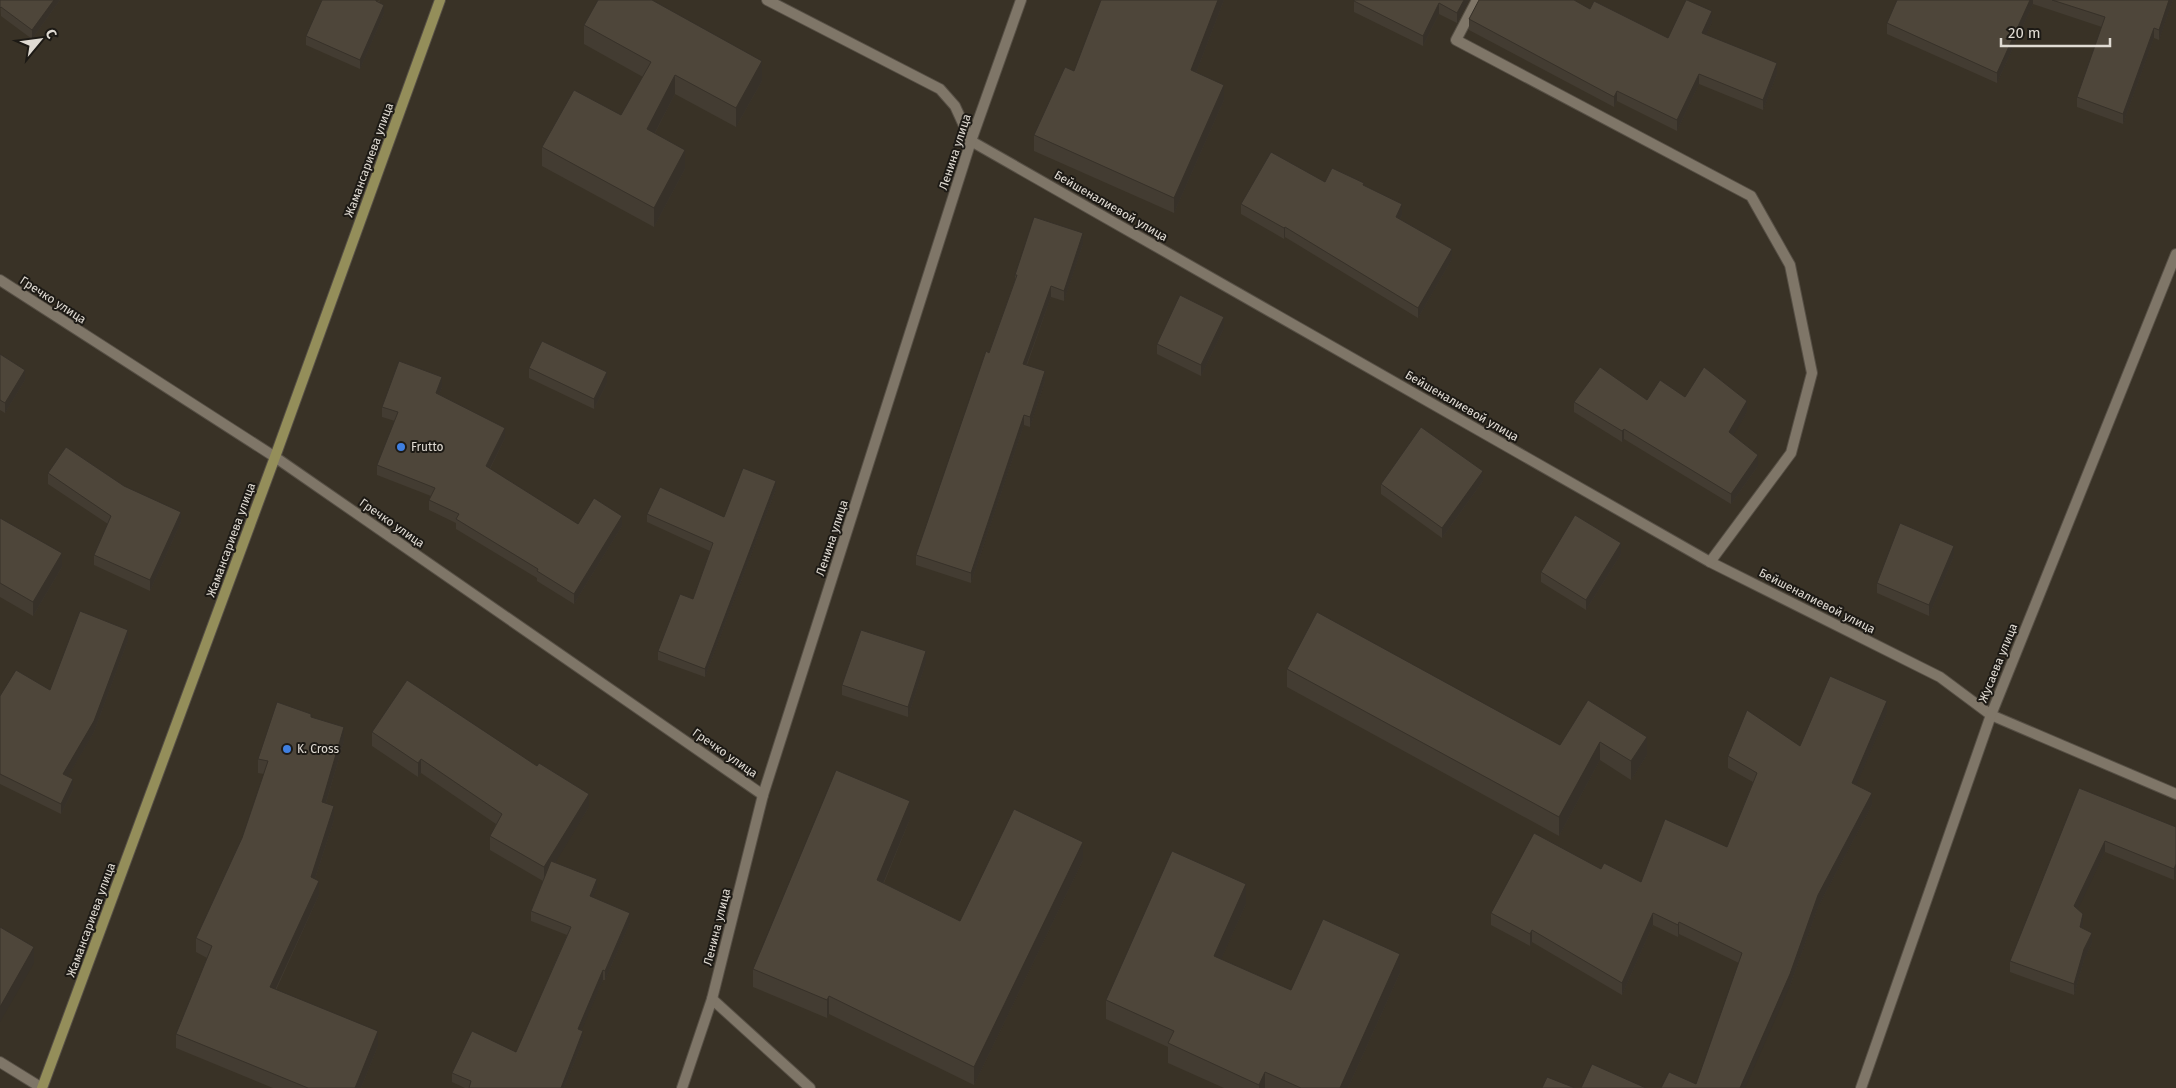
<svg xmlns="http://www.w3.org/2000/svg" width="2176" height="1088" font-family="'Fira Sans',sans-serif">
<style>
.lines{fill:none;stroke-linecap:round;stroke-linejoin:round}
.street-casing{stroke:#564f45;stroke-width:12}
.secondary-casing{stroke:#564f45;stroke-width:12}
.street{stroke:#7f7668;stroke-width:10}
.secondary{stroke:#948e5a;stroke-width:10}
.wall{fill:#433c32}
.shaded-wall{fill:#373129}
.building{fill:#4e463a;stroke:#373129}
.shop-dot{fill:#3f7fe0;stroke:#1d1a15;stroke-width:2}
.labels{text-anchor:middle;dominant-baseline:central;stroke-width:4;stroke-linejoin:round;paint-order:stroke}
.street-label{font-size:12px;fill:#e0dbd3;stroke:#1d1a15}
.poi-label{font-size:12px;fill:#e0dbd3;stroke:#1d1a15;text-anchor:start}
</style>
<rect width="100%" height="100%" fill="#393226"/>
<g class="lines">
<defs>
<g id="street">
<path d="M767,0l173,89 15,17 16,35 739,421 230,115 51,38 185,79"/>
<path d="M1477,0l-21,40 295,156 39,69 22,108 -21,80 -81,109"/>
<path d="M0,280l275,177 488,338"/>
<path d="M712,999l98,89"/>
<path d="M0,1062l42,26"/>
<path d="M682,1088l30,-89 51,-204 208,-654 50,-141"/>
<path d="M1861,1088l130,-373 185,-461"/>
</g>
<path id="secondary" d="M42,1088l233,-631 165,-457"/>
</defs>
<use href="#street" class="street-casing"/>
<use href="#secondary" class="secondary-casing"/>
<use href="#street" class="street"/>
<use href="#secondary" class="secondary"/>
</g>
<g class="wall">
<path d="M0,0h60l-28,39 -31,-23z"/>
<path d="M380,0l-1,3 5,11 -24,55 -54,-24v-9z"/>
<path d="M1101,0h123l-28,73 28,27 -50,113 -140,-62v-16l40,-64z"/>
<path d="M1469,0l-12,23 -18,-9 -16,32 -69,-34v-11z"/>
<path d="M1897,0h276l-14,40 -5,-2 -31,86 -46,-17v-10l25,-70 -69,-23 -36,79 -110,-49v-11z"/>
<path d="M1590,9l78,29 44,-16 -6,13 71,39 -14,36 -64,-26 -22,47 -60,-30 -3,6 -145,-77v-11z"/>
<path d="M584,25l178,56 -26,46 -61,-33 -20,39 30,36 -31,58 -112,-61v-19l79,-32 22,-38 -59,-33z"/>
<path d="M1325,182l39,3 38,30 -2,4 52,40 -34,59 -133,-81 -1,2 -43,-25v-10z"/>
<path d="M1083,244l-19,57 -13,-4 -24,68 18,16 -15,46 -6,-2 -53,158 -55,-18v-10l99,-275v-5z"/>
<path d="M1224,328l-23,48 -44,-22v-10z"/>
<path d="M0,354l25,26 -20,33 -5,-3z"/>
<path d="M529,368l78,15 -13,26 -65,-31z"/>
<path d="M442,387l-3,8 66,43 -15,31 88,55 44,2 -48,78 -37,-23v-3l-81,-49v-6l-27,-13v-10l2,-4 -54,-21v-10l18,-44 -13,-4v-10z"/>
<path d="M1685,397l62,15 -14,23 25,31 -27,38 -107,-65 -2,3 -48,-30v-10l73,-2z"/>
<path d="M48,473l76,13 57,36 -31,69 -56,-26v-10l14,-31 -60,-40z"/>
<path d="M1483,481l-41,57 -61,-44v-10z"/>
<path d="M776,489l-71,188 -47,-17v-9l35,-52 17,-48 -63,-29v-8l77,3z"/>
<path d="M0,518l62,49 -29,49 -33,-19z"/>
<path d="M1621,554l-35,56 -45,-28v-10z"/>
<path d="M1954,556l-25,60 -52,-23v-10z"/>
<path d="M128,640l-34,92 -26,44 5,14 -12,24 -61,-30v-88l50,-6z"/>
<path d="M926,662l-18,55 -66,-22v-10z"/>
<path d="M1287,669l273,76 28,-45 59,55 -16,25 -31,-20 -41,76 -272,-149z"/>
<path d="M1887,713l-31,72 16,20 -54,102 -28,79 -94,98 43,-121 -60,-29 -1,3 -25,-12 -31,70 -90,-53 -2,4 -39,-21v-12l110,-44 40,13 86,-35 26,-65 -25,-14v-12l72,-10z"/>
<path d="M311,717l33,24 -18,62 8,17 -19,59 4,16 -43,95 102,56 -17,42h-88l-97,-40v-14l31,-76 -11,-6v-14l46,-100 22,-64 -6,-1v-14z"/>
<path d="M372,732l217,75 -34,55 42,26 -4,9 37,26 -25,57h-2l-22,50 2,11 -19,47h-99l-13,-6v-9l64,-21 51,-117 -36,-14v-10l12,-30 -53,-31v-14l6,-12 -75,-51 -3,4 -46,-31z"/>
<path d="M2079,788l97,39v47l-2,6 -69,-28 -28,57 6,15 -1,4 10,15 -8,17 -10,35 -64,-23v-11z"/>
<path d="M910,819l-26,64 76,38 123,-61 -109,225 -145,-71 -2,4 -74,-31v-18z"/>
<path d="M1246,904l-25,55 70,31 109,-17 -52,115h-124l-56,-25v-16l-62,-28v-19z"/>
</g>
<g class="shaded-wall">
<path d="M54,0h6l-28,39v-9z"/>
<path d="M1218,0h6l-33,86v-16z"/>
<path d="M1464,0h5l-12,23v-10z"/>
<path d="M2030,0h3v4l-36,79v-10z"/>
<path d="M2169,0h4l-14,40v-10z"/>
<path d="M1439,3v11l-16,32v-10z"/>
<path d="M384,5v9l-24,55v-9z"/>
<path d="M1712,11v11l-10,22v-11z"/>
<path d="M2154,28v10l-31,86v-10z"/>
<path d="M762,61v20l-26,46v-19z"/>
<path d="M1777,63v11l-14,36v-10z"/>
<path d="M1699,74v10l-22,47v-11z"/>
<path d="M675,75v19l-28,54v-19z"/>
<path d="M1224,85v15l-50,113v-15z"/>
<path d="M1617,91v10l-3,6v-10z"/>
<path d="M685,150v19l-31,58v-19z"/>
<path d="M1402,204v11l-6,12v-10z"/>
<path d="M1285,227v10l-1,2v-11z"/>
<path d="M1083,233v11l-19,57v-10z"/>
<path d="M1452,249v10l-34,59v-10z"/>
<path d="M1051,286v11l-28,77v-10z"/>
<path d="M1224,317v11l-23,48v-11z"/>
<path d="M25,370v10l-20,33v-10z"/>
<path d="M1045,371v10l-15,46v-10z"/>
<path d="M607,372v11l-13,26v-10z"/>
<path d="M442,377v10l-6,16v-10z"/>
<path d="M1747,401v11l-18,31v-11z"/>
<path d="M1024,415v10l-53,158v-10z"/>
<path d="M505,428v10l-19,38v-10z"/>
<path d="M1624,429v10l-2,3v-11z"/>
<path d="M1758,455v11l-27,38v-10z"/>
<path d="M1483,471v10l-41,57v-10z"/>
<path d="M776,481v8l-71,188v-8z"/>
<path d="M181,512v10l-31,69v-11z"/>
<path d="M622,516v10l-48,78v-10z"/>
<path d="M1621,543v11l-35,56v-10z"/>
<path d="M1954,546v10l-25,60v-11z"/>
<path d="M62,553v14l-29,49v-14z"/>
<path d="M128,630v10l-34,92 -31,53v-11z"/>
<path d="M926,651v11l-18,55v-10z"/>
<path d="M1887,701v12l-35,82v-12z"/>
<path d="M344,727v14l-22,75v-14z"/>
<path d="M1647,737v18l-16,25v-19z"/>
<path d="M1600,742v18l-41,76v-19z"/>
<path d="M421,759v14l-3,4v-14z"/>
<path d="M73,779v11l-12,24v-10z"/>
<path d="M1872,793v12l-54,102 -28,79 -45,102h-5l78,-193z"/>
<path d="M589,794v13l-45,74v-14z"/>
<path d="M910,801v18l-33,79v-18z"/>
<path d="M334,806v14l-23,71v-14z"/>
<path d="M2105,841v11l-31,65v-11z"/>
<path d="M1083,842v18l-109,225v-18z"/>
<path d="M2176,864v10l-2,6v-11z"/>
<path d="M597,879v9l-7,17v-9z"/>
<path d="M319,881v14l-49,106v-14z"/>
<path d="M1246,884v20l-32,71v-19z"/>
<path d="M630,913v10l-25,57v-9z"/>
<path d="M1653,913v12l-31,70v-12z"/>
<path d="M2083,914v10l-3,14v-11z"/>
<path d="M1679,922v12l-1,3v-12z"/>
<path d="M1532,930v12l-2,4v-12z"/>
<path d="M2092,933v10l-8,17 -10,35v-11l10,-35z"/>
<path d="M34,947v16l-34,59v-15z"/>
<path d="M1400,954v19l-52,115h-8z"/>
<path d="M603,970v10l-25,58v-9z"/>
<path d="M829,996v18l-2,4v-18z"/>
<path d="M378,1031v15l-17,42h-6z"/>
<path d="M583,1031v10l-19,47h-3z"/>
<path d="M1265,1072v16h-6v-3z"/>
</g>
<g class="building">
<path d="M0,0h54l-22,30 -31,-23 -1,1z"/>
<path d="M322,0h54v1l8,4 -24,55 -54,-24z"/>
<path d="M598,0h54l110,61 -26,47 -61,-33 -28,54 38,21 -31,58 -112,-61 32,-57 47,25 30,-53 -67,-37z"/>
<path d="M1101,0h117l-27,70 33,15 -50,113 -140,-63 31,-68 9,4z"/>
<path d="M1354,0h110l-7,13 -18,-10 -16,33 -69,-35z"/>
<path d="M1479,0h95l16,9 4,-8 74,37 18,-38h1l25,11 -10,22 75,30 -14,37 -64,-26 -22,46 -60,-29 -3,6 -145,-78z"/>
<path d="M1897,0h133l-33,73 -110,-50z"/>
<path d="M2052,0h117l-10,30 -5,-2 -31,86 -46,-17 28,-80z"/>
<path d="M1271,152l54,30 7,-14 32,15 -1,2 39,19 -6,13 56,32 -34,59 -133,-81 -1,1 -43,-24z"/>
<path d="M1034,217l49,16 -19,58 -13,-5 -28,78 22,7 -15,46 -6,-2 -53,158 -55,-18 70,-204 3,2 28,-78h-2z"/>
<path d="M1180,295l44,22 -23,48 -44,-21z"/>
<path d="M542,341l65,31 -13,27 -65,-31z"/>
<path d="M0,354l25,16 -20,33 -5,-3z"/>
<path d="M399,361l43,16 -6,16 69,35 -19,38 92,58 16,-26 28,18 -48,78 -37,-23 1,-2 -82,-50 3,-5 -30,-14 6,-12 -58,-23 21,-53 -16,-5z"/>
<path d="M1600,367l47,33 13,-20 25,17 19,-30 43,34 -18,31 29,23 -27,39 -107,-65 -2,2 -48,-29z"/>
<path d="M1421,427l62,44 -41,57 -61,-44z"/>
<path d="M66,447l58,39 57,26 -31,68 -56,-25 17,-39 -63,-43z"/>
<path d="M743,468l33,13 -71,188 -47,-18 22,-57 13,5 20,-56 -66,-29 13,-27 64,30z"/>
<path d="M1575,515l46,28 -35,57 -45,-28z"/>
<path d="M0,518l62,35 -29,49 -33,-19z"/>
<path d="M1900,523l54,23 -25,59 -52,-22z"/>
<path d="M80,611l48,19 -34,91 -31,53 10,5 -12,25 -61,-30v-78l16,-26 34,20z"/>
<path d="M1317,612l243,133 28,-45 59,37 -16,24 -31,-19 -41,75 -272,-148z"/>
<path d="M861,630l65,21 -18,56 -66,-22z"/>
<path d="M1830,676l57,25 -35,82 20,10 -54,102 -28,79 -50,114h-79l8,-16 27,12 46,-131 -63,-31 -1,3 -25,-12 -31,70 -90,-53 -2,4 -39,-21 43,-80 67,36 3,-6 37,19 24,-63 62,28 30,-74 -29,-17 19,-46 53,36z"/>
<path d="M407,680l130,86 2,-3 50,31 -45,73 -54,-31 12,-22 -81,-55 -3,4 -46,-31z"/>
<path d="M277,702l34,12v3l33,10 -22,75 12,4 -23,71 8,4 -49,106 108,44 -23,57h-47l-132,-54 36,-88 -16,-8 46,-100 26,-77 -10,-2z"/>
<path d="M836,770l74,31 -33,79 83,41 54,-112 69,33 -109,225 -145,-71 -2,4 -74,-31z"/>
<path d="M2079,788l97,39v37l-2,5 -69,-28 -31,65 9,8 -3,13 12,6 -8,16 -10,35 -64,-23z"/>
<path d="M1172,851l74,33 -32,72 77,34 32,-71 77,35 -60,134h-39l-36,-16 -6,13 -91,-42 6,-12 -68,-31z"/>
<path d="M551,861l46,18 -7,17 40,17 -25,58 -2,-1 -25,59 5,2 -22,57h-92l2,-7 -19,-8 20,-42 44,21 55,-125 -40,-16z"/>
<path d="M0,927l34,20 -34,60z"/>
<path d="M1592,1064l54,24h-65z"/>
<path d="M1547,1077l28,11h-33z"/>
</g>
<g class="shop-dot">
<circle cx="401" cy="447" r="5"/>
<circle cx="287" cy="749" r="5"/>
</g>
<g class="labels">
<g class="street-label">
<text transform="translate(955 152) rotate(-72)">Ленина улица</text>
<text transform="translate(369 160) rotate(-70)">Жамансариева улица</text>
<text transform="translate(1111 206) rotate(30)">Бейшеналиевой улица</text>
<text transform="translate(53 300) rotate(33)">Гречко улица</text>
<text transform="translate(1462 406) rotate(30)">Бейшеналиевой улица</text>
<text transform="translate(392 523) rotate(35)">Гречко улица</text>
<text transform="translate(832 538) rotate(-72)">Ленина улица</text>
<text transform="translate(231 540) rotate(-70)">Жамансариева улица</text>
<text transform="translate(1817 601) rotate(27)">Бейшеналиевой улица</text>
<text transform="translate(1998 663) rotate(-68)">Жусаева улица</text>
<text transform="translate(725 753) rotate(35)">Гречко улица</text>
<text transform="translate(91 920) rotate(-70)">Жамансариева улица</text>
<text transform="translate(717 927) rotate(-76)">Ленина улица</text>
</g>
<g class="poi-label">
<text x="411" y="447">Frutto</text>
<text x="297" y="749">K. Cross</text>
</g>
</g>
<g transform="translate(40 40) rotate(61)" stroke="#1d1a15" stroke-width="4" paint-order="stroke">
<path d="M0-4L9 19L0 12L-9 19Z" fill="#e0dbd3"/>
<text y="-8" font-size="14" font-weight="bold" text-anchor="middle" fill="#e0dbd3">С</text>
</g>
<path d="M2001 38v8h109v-8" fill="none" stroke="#e0dbd3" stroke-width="2.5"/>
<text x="2008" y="38" font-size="15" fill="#e0dbd3" stroke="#1d1a15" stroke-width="4" paint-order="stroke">20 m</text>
</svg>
